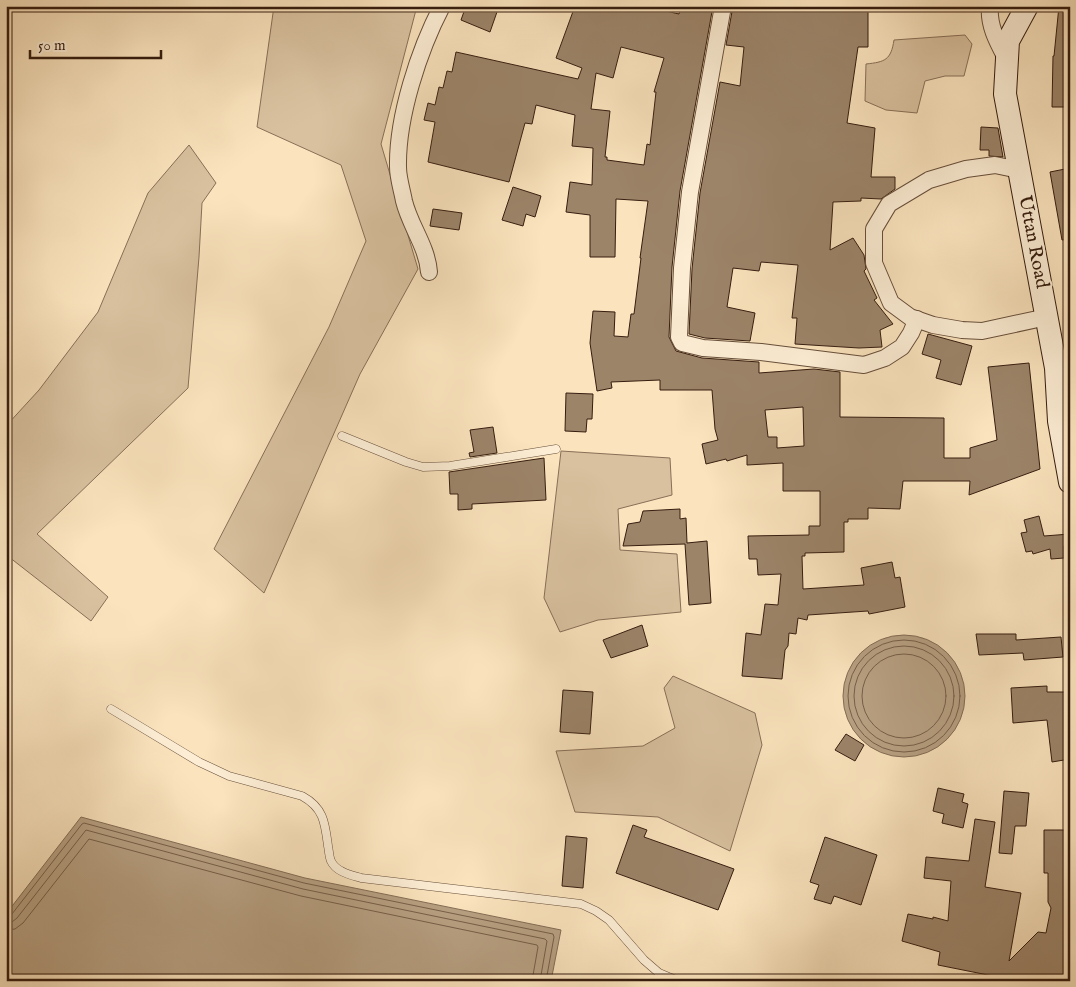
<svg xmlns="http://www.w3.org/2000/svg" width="1076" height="987" font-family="'IM FELL English',serif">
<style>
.green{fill:#d9c19f;stroke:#886f57}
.water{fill:#b7a082;stroke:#836c54}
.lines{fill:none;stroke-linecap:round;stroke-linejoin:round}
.shore{stroke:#765e48;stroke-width:1}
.building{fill:#9c8469;stroke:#361d0f;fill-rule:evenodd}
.service-casing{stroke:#674e3a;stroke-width:9}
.minor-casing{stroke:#674e3a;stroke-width:18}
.secondary-casing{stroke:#361d0f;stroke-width:24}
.service{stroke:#fcedd4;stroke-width:8}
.minor{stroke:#fcedd4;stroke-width:16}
.secondary{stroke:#fcedd4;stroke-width:22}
.labels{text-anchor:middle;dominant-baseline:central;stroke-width:4.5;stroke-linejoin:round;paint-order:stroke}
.street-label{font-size:19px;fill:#361d0f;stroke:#fcedd4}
</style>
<rect width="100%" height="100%" fill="#fae3bd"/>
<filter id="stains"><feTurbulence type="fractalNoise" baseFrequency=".004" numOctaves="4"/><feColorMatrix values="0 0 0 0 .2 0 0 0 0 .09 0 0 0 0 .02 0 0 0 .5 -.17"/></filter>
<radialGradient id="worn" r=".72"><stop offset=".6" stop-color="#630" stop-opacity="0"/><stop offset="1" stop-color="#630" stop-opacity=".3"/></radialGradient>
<g class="green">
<path d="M274,6h143l-36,138 37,125 -58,105 -96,219 -50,-44 115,-222 37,-86 -25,-76 -84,-38z"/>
<path d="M965,35l7,9 -8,32h-19l-20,5 -8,32 -31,-3 -21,-9 1,-37c19,-2 25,-4 28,-24z"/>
<path d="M189,145l27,38 -14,20 -3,54 -11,131 -151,146 71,63 -17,24 -82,-64 -3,3v-134l33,-36 59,-78 50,-119z"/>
<path d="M561,451l109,7 2,37 -54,14 2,41 57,4 4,58 -83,8 -38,12 -16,-34z"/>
<path d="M673,676l82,37 7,32 -32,106 -72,-34 -83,-5 -19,-61 87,-5 32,-18 -11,-40z"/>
</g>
<g class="water">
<circle cx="904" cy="696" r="61"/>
<path d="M81,817l224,61 256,52 -10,51h-545v-67z"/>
</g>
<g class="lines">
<g class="shore">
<circle cx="904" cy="696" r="56"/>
<circle cx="904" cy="696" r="50"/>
<circle cx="904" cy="696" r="42"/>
<path d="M6,916l6,-2 70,-90 2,-1 220,60 249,51 1,3 -8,44"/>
<path d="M6,922h6l5,-4 69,-88 217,59 242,50 2,2 -7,40"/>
<path d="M6,930l9,-1 8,-6 66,-84 212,57 236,49 1,2 -6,34"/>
</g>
</g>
<g class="building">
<path d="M466,6h25l7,3 -8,23 -29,-12z"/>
<path d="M575,6h69l35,8 2,-8h32l-33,185 -8,76 -3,70 7,14 26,7 57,4v11l55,-4 26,3v45l104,1v40h26v-10l27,-8 -9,-73 41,-4 11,106 -71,26 1,-14h-67l-3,28 -32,-1v11h-20v3h-4v30l-39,1v3h-3l1,33 61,-4 -3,-17 31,-6 3,16 5,-1 5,30 -36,7 -1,-3 -60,4 -1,5 -9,-2 -2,16 -7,-1 -1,13 -3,4 -3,29 -40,-3 4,-43 15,2 4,-31 13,1 3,-31 -23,1 -1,-16h-8l-1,-23 61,-1v-9h11v-35h-37v-28l-36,2v-10l-20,6 -1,-2 -20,5 -4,-20 16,-4 -3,-11 -3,-39h-52v-10l-49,2 1,6 -15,3 -7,-48 3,-32 22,1 -1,24 14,1 3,-23h3l7,-56h-1l8,-57 -32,-2 -1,58h-25v-42l-24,-3 4,-30 22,3 1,-37 -21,-2 3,-31 -39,-10 -4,19 -7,-1 -16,59 -81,-20 7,-40 -11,-2 4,-17 7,2 4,-18 4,1 4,-17 5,1 4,-20 122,27 4,-11 -26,-10zM621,47l43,11 -10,34h2l-6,53 -3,-1 -3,21 -37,-5v-3h-2l5,-46 -19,-2 5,-36 17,5zM803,407l1,39 -27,2v-11h-9l-3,-27z"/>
<path d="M733,6h50v2l45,-2 1,2h39v39h-10l-11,76 28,5 -4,49h24v12l-14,10 -20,-1v3l-28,1 -3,48 23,-12 11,17 2,14 -2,2 13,27 -3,2 19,24 -13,6 2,17 -23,1 -64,-4 2,-26h-5l6,-53 -37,-3 -2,9 -26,-3 -6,39 28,6 -5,28 -45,-3 -16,-4 3,-65 8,-76 20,-111 20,4 4,-39 -18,-2z"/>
<path d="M1059,6h11v101h-18l1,-51h1z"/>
<path d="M981,127l17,1 5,29 -14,-1v-6h-9z"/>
<path d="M1070,168v71l-8,1 -12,-68z"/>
<path d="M513,187l28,9 -6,21 -9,-3 -3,12 -21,-6z"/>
<path d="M433,209l29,4 -3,17 -29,-4z"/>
<path d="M928,334l44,12 -11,39 -25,-7 5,-18 -19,-6z"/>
<path d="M566,393l27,1 -1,25h-5l-1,13 -21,-1z"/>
<path d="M493,427l4,26 -27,4 -1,-4 5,-1 -4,-22z"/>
<path d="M544,458l2,42 -74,4v5l-14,1v-16h-8l-1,-22z"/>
<path d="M680,509v10l6,-1 1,25 20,-2 4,62 -22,2 -4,-61 -62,2 5,-22 12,-2 3,-11z"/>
<path d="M1039,516l5,20 26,-2v10l-6,2v12l-13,1 -1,-10 -17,5 -1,-3 -6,1 -5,-19 6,-1 -3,-12z"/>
<path d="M642,625l6,21 -37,12 -8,-18z"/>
<path d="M976,634h40v6l45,-3 2,20 -39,3 -1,-7 -44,2z"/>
<path d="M1047,686v6h23v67l-18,3 -5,-42 -34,3 -2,-35z"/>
<path d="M563,690l30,2 -3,42 -30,-2z"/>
<path d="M846,734l18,11 -9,16 -20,-11z"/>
<path d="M938,788l26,6 -2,8 6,2 -5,24 -21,-5 2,-9 -11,-3z"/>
<path d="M1004,791l25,2 -3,33h-11l-3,28 -13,-1z"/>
<path d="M975,819l20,3 -10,65 36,6 -12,68 29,-29 8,1 5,-25 -3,-6v-29h-4v-43h26v151h-52l-80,-16 2,-13 -38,-11 6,-27 25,5v-2l15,4 3,-40 -27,-3 2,-21 43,4z"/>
<path d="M633,825l14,5 -3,7 90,32 -16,41 -102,-37z"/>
<path d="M566,836l21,2 -4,50 -21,-2z"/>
<path d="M825,837l52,18 -16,50 -27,-9 -3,8 -17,-5 5,-14 -9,-3z"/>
</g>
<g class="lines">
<defs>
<g id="service">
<path d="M342,436l64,26 17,5 27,-1 106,-17"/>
<path d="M111,709l88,53 30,14 73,20c22,12 23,27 26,50 1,4 1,11 3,15 5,11 20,14 30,17l220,26 15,7 13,9 35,40 15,13 19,8"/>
</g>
<g id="minor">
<path d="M723,6l-33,186 -8,76 -3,69 3,6 21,5 58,4 103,13 21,-7 17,-11 9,-14 6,-14"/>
<path d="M990,6c-2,20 8,37 17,54"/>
<path d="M1019,170l-24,-5 -29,4 -37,11 -40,24 -15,25v34l17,40 19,14 23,8 29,5 20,1 65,-14"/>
<path d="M429,272c-2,-26 -19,-46 -25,-71 -2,-11 -6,-23 -6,-34 -1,-50 21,-117 44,-161"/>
</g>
<path id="secondary" d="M1027,6l-19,35 -3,53 51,274 3,53 11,61"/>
</defs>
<use href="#service" class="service-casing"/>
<use href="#minor" class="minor-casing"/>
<use href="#secondary" class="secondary-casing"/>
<use href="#service" class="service"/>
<use href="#minor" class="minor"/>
<use href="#secondary" class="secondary"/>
</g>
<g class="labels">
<g class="street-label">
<text transform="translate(1033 242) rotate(79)">Uttan Road</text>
</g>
</g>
<rect width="1076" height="987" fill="none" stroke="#fae3bd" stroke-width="25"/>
<rect x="8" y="8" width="1061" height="972" fill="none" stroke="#361d0f" stroke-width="2.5"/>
<rect x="12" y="12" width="1051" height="962" fill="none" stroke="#361d0f"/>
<path d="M30 50v8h131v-8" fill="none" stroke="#361d0f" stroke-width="2.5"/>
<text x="38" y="50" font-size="15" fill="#361d0f" stroke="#fcedd4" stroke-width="4" paint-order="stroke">50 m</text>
<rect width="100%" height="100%" filter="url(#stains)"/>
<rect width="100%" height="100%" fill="url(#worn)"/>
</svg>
